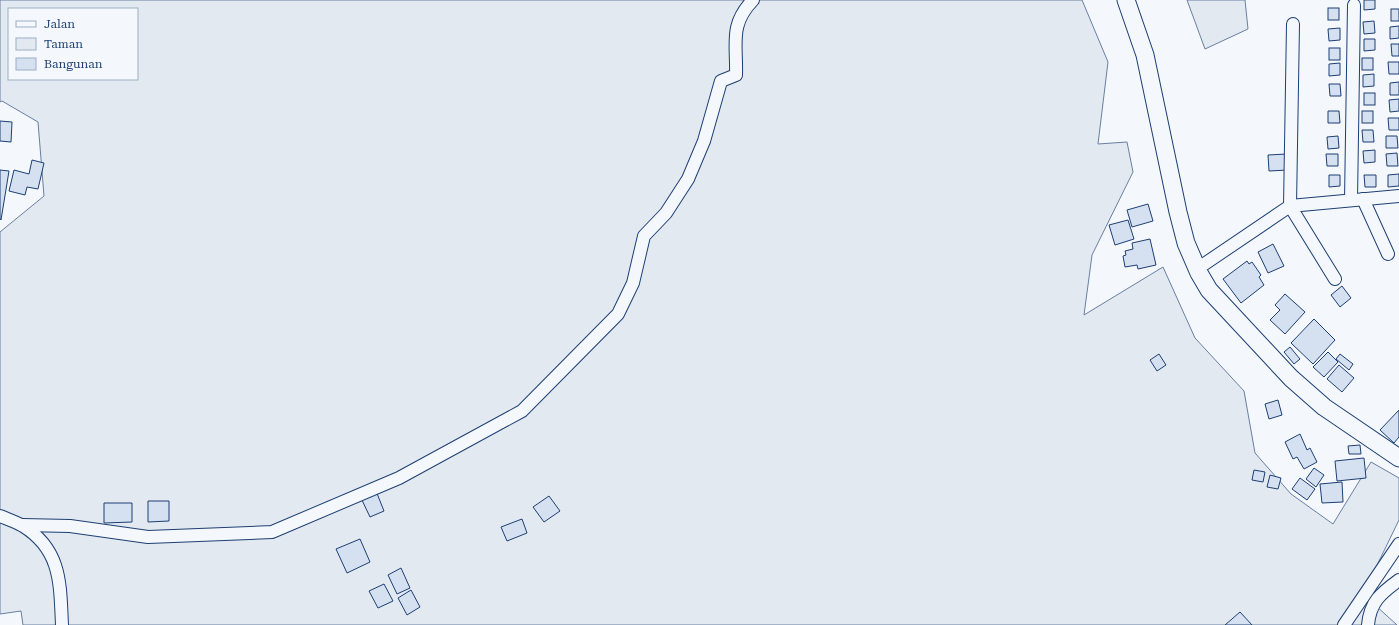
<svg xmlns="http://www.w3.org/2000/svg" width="1399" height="625" font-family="'Roboto Serif',serif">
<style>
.green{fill:#e3e9f0;stroke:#687fa3;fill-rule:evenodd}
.building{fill:#d5e0f0;stroke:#1d3f73}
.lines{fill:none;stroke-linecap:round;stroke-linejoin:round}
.street-casing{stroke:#1d3f73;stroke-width:14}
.secondary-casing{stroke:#1d3f73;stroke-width:19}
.street{stroke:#f4f7fb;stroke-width:12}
.secondary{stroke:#f4f7fb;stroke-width:17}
</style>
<rect width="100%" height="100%" fill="#f4f7fb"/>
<g class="green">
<path d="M0,0h1082l26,62 -10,82 29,-2 6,30 -41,83 -8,60 79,-48 32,71 49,53 11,62 36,41 42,30 38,-62 28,16v42l-36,74 34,31h-1374l-2,-14 -21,3v-382l44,-36 -6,-74 -36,-21 -2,1zM9,9h128v70h-128z"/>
<path d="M1187,0h58l3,29 -43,20z"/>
</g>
<g class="building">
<path d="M1364,0h11v9l-11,1z"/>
<rect x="1328" y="8" width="11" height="12"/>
<rect x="1391" y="9" width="8" height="12"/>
<path d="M1374,21l1,12 -11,1 -1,-12z"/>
<path d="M1399,26v12l-9,1v-12z"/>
<path d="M1340,28v12l-11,1 -1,-12z"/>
<path d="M1364,39h11v11l-11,1z"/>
<path d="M1391,44h8v12h-7z"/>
<rect x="1329" y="48" width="11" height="12"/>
<rect x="1362" y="58" width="11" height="12"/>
<path d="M1388,62h11v12h-10z"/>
<path d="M1340,63v12l-11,1v-12z"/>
<path d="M1374,74v12l-11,1v-12z"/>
<path d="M1399,82v13h-9v-12z"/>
<path d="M1329,84h11l1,12h-11z"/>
<rect x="1364" y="93" width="11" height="12"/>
<path d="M1399,99v12l-9,1 -1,-12z"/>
<path d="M1328,111h11l1,12h-12z"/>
<rect x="1362" y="111" width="11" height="12"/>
<path d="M1388,118h11v12h-10z"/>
<path d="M0,121l12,1 -1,20 -11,-1z"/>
<path d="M1362,130h11l1,12h-11z"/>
<path d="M1338,136l1,12 -11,1 -1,-12z"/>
<path d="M1386,136h11l1,12h-12z"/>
<path d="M1375,150v12l-11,1 -1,-12z"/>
<path d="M1397,153l1,13h-11l-1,-12z"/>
<path d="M1287,154l1,16 -19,1 -1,-16z"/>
<path d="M1326,154h12v12h-11z"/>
<path d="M32,160l12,3 -6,26 -11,-2 -2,8 -16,-4 5,-21 15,4z"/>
<path d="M0,170l9,1 -8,49 -1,-1z"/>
<path d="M1399,174v12l-11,1v-12z"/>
<path d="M1329,175h11v11l-11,1z"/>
<path d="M1364,175h12v12h-11z"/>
<path d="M1148,204l5,17 -21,6 -5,-17z"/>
<path d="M1128,220l6,19 -19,6 -6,-20z"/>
<path d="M1150,239l6,26 -18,4 -1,-4 -12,2 -2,-11 3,-1 -1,-4 8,-2 -1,-6z"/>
<path d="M1273,244l11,22 -16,7 -10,-21z"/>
<path d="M1247,261l2,3 3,-2 9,13 -2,2 5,8 -23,18 -18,-24z"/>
<path d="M1342,286l9,12 -11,9 -9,-12z"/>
<path d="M1285,294l20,18 -20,22 -15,-14 10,-10 -5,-5z"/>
<path d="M1314,319l21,21 -22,24 -22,-21z"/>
<path d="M1290,347l10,12 -6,5 -10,-12z"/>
<path d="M1328,352l10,10 -14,15 -11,-10z"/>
<path d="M1159,354l7,11 -9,6 -7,-11z"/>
<path d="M1340,354l13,10 -4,6 -13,-11z"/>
<path d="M1339,365l15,13 -12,14 -15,-13z"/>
<path d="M1278,400l4,15 -13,4 -4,-15z"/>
<path d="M1399,410v27l-5,6 -14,-13z"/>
<path d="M1300,434l7,16 3,-2 7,14 -13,7 -7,-12 -4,2 -8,-17z"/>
<path d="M1360,445l1,9h-12l-1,-8z"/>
<path d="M1364,458l2,20 -29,3 -2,-20z"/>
<path d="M1314,468l10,7 -8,12 -10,-8z"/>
<path d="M1254,470l11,2 -2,10 -11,-2z"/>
<path d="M1270,475l11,3 -3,11 -11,-2z"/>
<path d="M1300,478l15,11 -8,11 -15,-11z"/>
<path d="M1342,482l1,20 -21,1 -2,-19z"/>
<path d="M376,491l8,20 -14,6 -9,-19z"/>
<path d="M549,496l11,15 -16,11 -11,-15z"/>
<path d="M148,501h21v20l-21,1z"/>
<path d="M104,503h28v19l-28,1z"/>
<path d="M522,519l5,14 -20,8 -6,-14z"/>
<path d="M360,539l10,23 -23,11 -11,-24z"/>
<path d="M401,568l9,20 -13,6 -9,-19z"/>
<path d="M384,584l9,17 -15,7 -9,-17z"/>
<path d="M411,590l9,17 -13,8 -9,-17z"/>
<path d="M1240,612l12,13h-27z"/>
</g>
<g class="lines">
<defs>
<g id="street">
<path d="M1363,199l25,55"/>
<path d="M1351,200l3,-195"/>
<path d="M1197,269l93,-63 3,-182"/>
<path d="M1335,279l-45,-73 109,-10"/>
<path d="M0,516c7,3 16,6 23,10 39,24 37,59 39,99"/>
<path d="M22,525l48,1 78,11 124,-5 127,-54 123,-67 96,-97 15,-31 11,-47 22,-23 22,-34 16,-38 17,-60 15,-6c1,-32 -7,-50 17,-75"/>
<path d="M1344,625l55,-81"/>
<path d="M1368,625c2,-23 13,-32 31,-45"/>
</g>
<path id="secondary" d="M1126,0l19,55 33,157 8,31 13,30 10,17 82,88 33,29 75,51"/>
</defs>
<use href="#street" class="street-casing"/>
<use href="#secondary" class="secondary-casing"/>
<use href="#street" class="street"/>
<use href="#secondary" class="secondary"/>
</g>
<rect x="8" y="8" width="130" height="72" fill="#f4f7fb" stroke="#9eadc5"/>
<rect x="16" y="21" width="20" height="6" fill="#f4f7fb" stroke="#9eadc5"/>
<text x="44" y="28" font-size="12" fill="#1d3f73">Jalan</text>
<rect x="16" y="38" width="20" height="12" fill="#e3e9f0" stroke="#9eadc5"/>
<text x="44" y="48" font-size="12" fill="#1d3f73">Taman</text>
<rect x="16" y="58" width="20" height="12" fill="#d5e0f0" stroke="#9eadc5"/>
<text x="44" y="68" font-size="12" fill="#1d3f73">Bangunan</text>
</svg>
